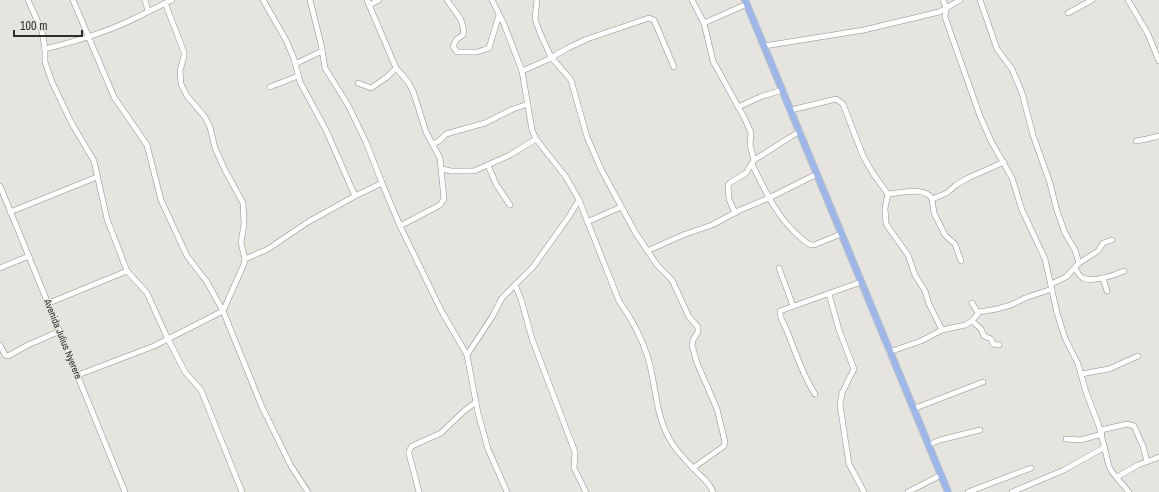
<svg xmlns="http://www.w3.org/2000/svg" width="1159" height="492" font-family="'Archivo Narrow',sans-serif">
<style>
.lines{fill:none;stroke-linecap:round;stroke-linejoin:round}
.minor-casing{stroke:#908f8a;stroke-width:6}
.major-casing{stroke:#c0c0bf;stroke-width:8}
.minor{stroke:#fff;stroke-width:5}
.major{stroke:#9bb7ec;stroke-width:6}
.labels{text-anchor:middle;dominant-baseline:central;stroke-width:3;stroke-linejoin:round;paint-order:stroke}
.street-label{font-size:10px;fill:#2d2d2b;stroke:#e5e4df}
</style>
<rect width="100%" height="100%" fill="#e5e4df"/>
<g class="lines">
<defs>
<g id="minor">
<path d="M28,0l14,31 3,18v13l7,20 19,40 23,39 13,58 20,52 -78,32"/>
<path d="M73,0l41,97 33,48 14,55 26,56 20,26 16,29 39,96 29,59 17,26"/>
<path d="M145,0l3,11"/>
<path d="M263,0l23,40 8,19 6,23 26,48 29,66"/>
<path d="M310,0l11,44 4,24 23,37 18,37 16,41 18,43"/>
<path d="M367,0l29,68 12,14 5,9 13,41 14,26 4,41 -4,6 -40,21 42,86 25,43 11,58 10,36 19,43"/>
<path d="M447,0c7,11 19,21 16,35l-6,4 -4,7 4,6h20l12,-4 10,-33"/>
<path d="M492,0l12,24 18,47 10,59 4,9 30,38 13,23 40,101c12,17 23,37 29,57 8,26 7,55 21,80 6,12 17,23 27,33 6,6 14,12 17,21"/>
<path d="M537,0l-2,19 5,14 11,24 20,23 16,57 14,32 34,63 22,33 15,15 17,37 9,10v5l-5,8 -1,5 5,18 20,46 8,33 -1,4 -31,22"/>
<path d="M692,0l12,23"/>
<path d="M943,0l3,7 -1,10 7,20 28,79 11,25 21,37 10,32 23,49 12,54 8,25 13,26 8,28 13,34 10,40 3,6 17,20"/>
<path d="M980,0l17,49 15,20 10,24 11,42 17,48 7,28 8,22 10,17 4,13"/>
<path d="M1128,0l20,34 11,27"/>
<path d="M747,4l-43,19 9,38 32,58 6,14 -1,12 4,15"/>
<path d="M369,5l10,-5"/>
<path d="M1068,13l24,-13"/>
<path d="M764,46l100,-16 75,-18 21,-12"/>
<path d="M45,49c28,-7 56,-15 82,-27 15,-7 30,-15 45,-22"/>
<path d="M295,64l27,-13"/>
<path d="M522,71l25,-11 21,-12 19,-9 62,-21 5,2 20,47"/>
<path d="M358,83l13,5 16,-11 9,-9"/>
<path d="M270,87l28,-11"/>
<path d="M738,107l22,-10 22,-7"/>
<path d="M791,110l45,-11 7,5 20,52 11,19 14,19 -3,14 1,16 22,31 7,20 10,16 4,13 13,26"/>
<path d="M1136,141l11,-2 12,-3"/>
<path d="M433,144l6,-3 7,-7 39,-11 28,-14 15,-5"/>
<path d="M752,164c13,27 26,55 49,74 4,4 8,7 13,7l27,-11"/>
<path d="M488,165l8,19 14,21"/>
<path d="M442,169l9,2h23l36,-16 26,-16"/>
<path d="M0,186l125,306"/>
<path d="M888,194c12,-1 37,-8 44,5l15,-6 9,-8 12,-7 36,-16"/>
<path d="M932,199l2,14 11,22 10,9 6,17"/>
<path d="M10,212l87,-35"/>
<path d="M735,213l-6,-14 -1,-14 3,-3 15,-9 8,-13 46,-29"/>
<path d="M587,222l34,-15"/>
<path d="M647,251l36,-16 29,-10 28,-15 29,-12 48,-24"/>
<path d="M245,259l23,-10 40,-27 47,-26 27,-13"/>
<path d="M0,268l29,-12"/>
<path d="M779,268l14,38"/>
<path d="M1075,268c2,4 4,8 8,10 9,5 32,-3 41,-7"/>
<path d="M127,271l20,22 19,42 19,37 16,18 41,102"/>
<path d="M1103,278l4,13"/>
<path d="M1051,284l15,-7 13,-14 19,-12 5,-8 9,-3"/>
<path d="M515,285l6,14 11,40 43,113 -1,16 12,24"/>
<path d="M829,294l10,36 15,39 -12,24 -2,12 9,59 15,28"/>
<path d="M972,303l6,10"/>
<path d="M972,321l9,8 3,7 7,3 2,5 6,1"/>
<path d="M0,345l5,10 3,1 20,-11 32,-14"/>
<path d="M889,352l32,-11 21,-11 23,-5 7,-4 7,-9 18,-3 14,-4 14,-7 27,-9"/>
<path d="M467,355l25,-38 10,-19 31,-31 35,-49 11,-18"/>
<path d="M1081,374l28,-5 29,-13"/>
<path d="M78,375l76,-29 69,-35 21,-47 1,-5 -4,-16 3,-19 -1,-21 -18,-33 -10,-22 -5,-21 -5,-10 -18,-21 -6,-12 -1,-13 4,-15v-4l-19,-49"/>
<path d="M815,394c-13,-20 -19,-41 -28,-63 -2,-6 -8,-13 -7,-20l81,-29"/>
<path d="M913,409l70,-27"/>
<path d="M1101,430l26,-6 7,2 9,20 4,15"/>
<path d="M1066,439l15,1 21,-6"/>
<path d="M928,445l12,-5 40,-10"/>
<path d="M1117,477l21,-12 21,-8"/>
<path d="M419,492l-10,-38v-3l3,-5 29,-13 23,-22 12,-9"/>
<path d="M908,492l33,-17"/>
<path d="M968,492l63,-24"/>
<path d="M1012,492l52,-22 41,-23"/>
</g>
<path id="major" d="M745,0l203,492"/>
</defs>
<use href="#minor" class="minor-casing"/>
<use href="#major" class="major-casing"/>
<use href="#minor" class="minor"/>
<use href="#major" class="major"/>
</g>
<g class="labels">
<g class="street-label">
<text transform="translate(63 339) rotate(68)">Avenida Julius Nyerere</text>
</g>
</g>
<path d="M14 30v6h68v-6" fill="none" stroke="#2d2d2b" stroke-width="2"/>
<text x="20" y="30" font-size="12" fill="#2d2d2b" stroke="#e5e4df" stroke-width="3" paint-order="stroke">100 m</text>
</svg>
